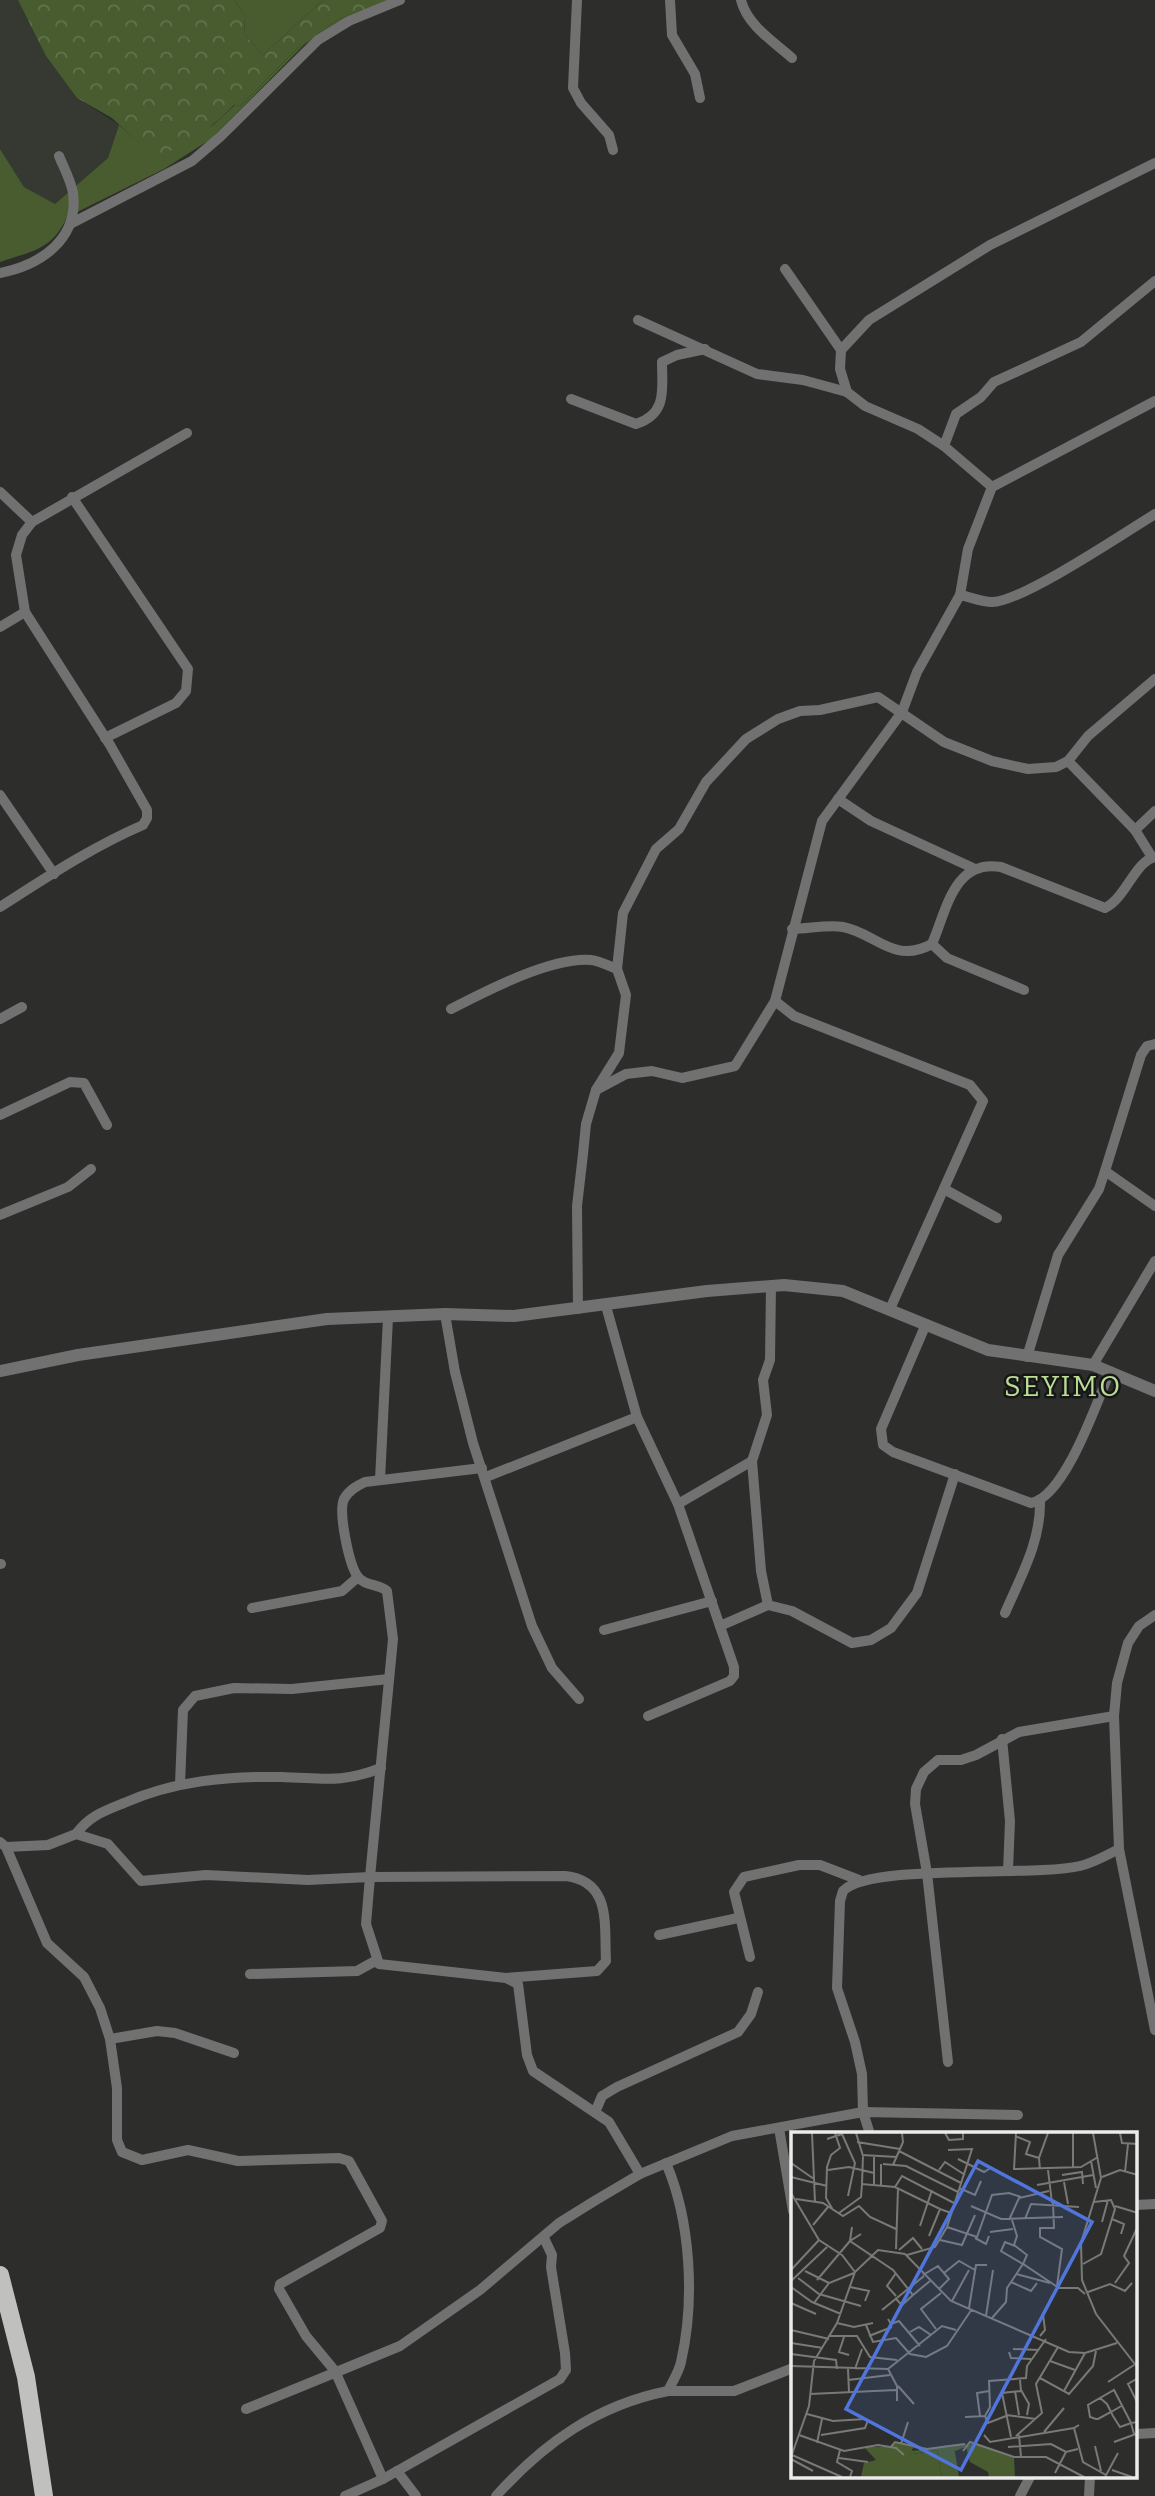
<svg xmlns="http://www.w3.org/2000/svg" width="1155" height="2496" font-family="Bitter,serif">
<style>
.built{fill:#353931}
.grass{fill:#485c2f}
.forest{fill:url(#forest-crowns)}
.lines{fill:none;stroke-linecap:round;stroke-linejoin:round}
.minor{stroke:#707170;stroke-width:10}
.tertiary{stroke:#707170;stroke-width:12}
.trunk{stroke:#c0c1be;stroke-width:18}
.labels{text-anchor:middle;dominant-baseline:central;stroke-width:5;stroke-linejoin:round;paint-order:stroke}
.quarter-label{font-size:28px;letter-spacing:2px;fill:#bcdd97;stroke:#151615}
.inset-road{fill:none;stroke:#797a78;stroke-width:2}
.view{fill:#5076dd;fill-opacity:0.15;stroke:#5076dd;stroke-width:3.5}
.inset-edge{fill:none;stroke:#ebeceb;stroke-width:3.5}
</style>
<defs>
<pattern id="forest-crowns" width="20" height="18" patternUnits="userSpaceOnUse" patternTransform="scale(1.75)"><rect width="20" height="18" fill="#485c2f"/><path d="M2 6a3 3 0 1 1 6 0M12 15a3 3 0 1 1 6 0" fill="none" stroke="#63744d"/></pattern>
</defs>
<rect width="100%" height="100%" fill="#2d2e2c"/>
<path class="built" d="M0,0h18l28,56 31,42 42,27 -11,33 -53,46 -31,-17 -24,-38z"/>
<g class="grass">
<path d="M234,0h89l-60,55 -19,-21 1,-18z"/>
<path d="M390,0l-54,23 -32,22 -93,94 -47,30 -97,48c-15,33 -35,34 -67,45v-113l24,38 31,17 53,-46 11,-33 34,30 60,-30 22,-20 5,1 57,-57 40,-29z"/>
</g>
<path class="forest" d="M18,0h216l11,16 -1,18 19,21 60,-55h67l-53,20 -40,29 -57,57 -6,-1c-24,24 -48,43 -81,51l-41,-38 -35,-20 -31,-42z"/>
<g class="lines">
<g class="minor">
<path d="M577,0l-4,88 8,15 28,32 4,15"/>
<path d="M670,0l2,35 23,39 5,24"/>
<path d="M741,0c6,25 33,42 51,58"/>
<path d="M72,223l120,-62 28,-24 98,-97 31,-19 51,-21"/>
<path d="M0,273c41,-8 79,-34 73,-80 -2,-12 -9,-25 -14,-37"/>
<path d="M638,320l119,54 46,6 44,12"/>
<path d="M841,350l28,-30 121,-75 165,-82"/>
<path d="M571,399l65,25c32,-10 26,-36 26,-62l15,-7 28,-6"/>
<path d="M944,446l12,-32 25,-17 13,-15 87,-40 74,-61"/>
<path d="M992,487l163,-86"/>
<path d="M0,492l32,30"/>
<path d="M72,497l116,172 -2,22 -10,12 -71,35"/>
<path d="M960,595c10,2 22,7 32,7 28,1 134,-70 163,-88"/>
<path d="M0,627l25,-15"/>
<path d="M1068,761l67,69 17,27"/>
<path d="M0,795l54,79"/>
<path d="M838,799l33,22 102,47"/>
<path d="M1135,830l20,-19"/>
<path d="M0,907c47,-30 92,-60 143,-82l4,-7v-8l-37,-65 -85,-133 -9,-57 6,-20 10,-13 155,-89"/>
<path d="M792,929c16,0 36,-5 51,-2 33,6 50,38 89,17 15,-35 22,-85 69,-77l104,41c21,-10 30,-47 50,-51"/>
<path d="M932,944l15,14 77,32"/>
<path d="M775,1001l19,15 176,69 13,16 -93,208"/>
<path d="M451,1009c35,-18 100,-52 140,-49 9,1 18,6 26,9"/>
<path d="M0,1019l22,-12"/>
<path d="M596,1090l30,-16 26,-3 30,7 53,-12 40,-65 47,-180 80,-109 15,-40 43,-77 8,-46 24,-62 -48,-41 -26,-17 -53,-23 -18,-14 -7,-23 1,-19 -56,-81"/>
<path d="M0,1115l70,-33 14,1 23,42"/>
<path d="M1105,1171l36,-116 6,-9 8,-2"/>
<path d="M944,1189l53,29"/>
<path d="M0,1215l68,-28 23,-18"/>
<path d="M606,1306l31,111 41,87 56,163v9l-4,5 -82,35"/>
<path d="M578,1309l-1,-103 6,-52 3,-30 10,-34 23,-37 7,-58 -9,-26 6,-56 33,-64 23,-20 27,-47 40,-43 32,-20 22,-8 20,-1 58,-13 66,45 48,19 36,8 28,-2 12,-6 20,-25 67,-57"/>
<path d="M445,1314l10,58 18,71 59,183 20,42 27,31"/>
<path d="M926,1324l-45,105 2,16 10,7 138,51c34,-6 66,-101 79,-132"/>
<path d="M1027,1357l31,-102 41,-66 6,-18 50,35"/>
<path d="M1093,1365l62,-104"/>
<path d="M486,1477l151,-60"/>
<path d="M380,1480l8,-162"/>
<path d="M678,1504l74,-43"/>
<path d="M0,1564h1"/>
<path d="M768,1605l-7,-34 -9,-110 15,-46 -4,-35 7,-20 1,-74"/>
<path d="M252,1608l90,-17 16,-14"/>
<path d="M1005,1613c16,-37 36,-72 35,-112"/>
<path d="M1155,1615l-16,11 -11,17 -11,40 -3,33 5,133 36,181"/>
<path d="M720,1626l48,-21 24,6 60,32 19,-3 20,-12 26,-35 38,-119"/>
<path d="M604,1630l108,-29"/>
<path d="M1002,1739l8,82 -2,50"/>
<path d="M180,1784l3,-74 12,-14 39,-8 58,1 97,-10"/>
<path d="M76,1834c13,-18 28,-23 48,-31 50,-22 103,-27 157,-26 42,1 59,7 100,-9"/>
<path d="M0,1842l6,5 41,96 37,34 16,31 10,31 7,49v52l5,12 20,8 46,-10 50,11 101,-3 10,3 33,60 -2,7 -100,56 -1,5 27,47 29,35 48,108"/>
<path d="M6,1847l42,-2 28,-11 32,10 33,37 65,-6 102,5 62,-3 23,-238 -6,-48c-8,-7 -22,-5 -29,-14 -9,-12 -20,-65 -14,-78 5,-9 13,-13 21,-17l117,-14"/>
<path d="M659,1935l79,-17"/>
<path d="M750,1957l-16,-65 10,-15 55,-12h21l39,15"/>
<path d="M250,1974l107,-3 20,-11"/>
<path d="M506,1978l91,-7 9,-10c-2,-36 6,-80 -41,-85l-195,1 -4,47 13,40 127,14 12,6 9,71 6,16 76,51 31,52"/>
<path d="M110,2039l47,-8 18,2 59,20"/>
<path d="M948,2062l-21,-189 -12,-69 1,-15 8,-17 14,-12h23l15,-5 43,-23 95,-16"/>
<path d="M596,2110l6,-14 15,-9 121,-55 13,-18 7,-22"/>
<path d="M779,2128l14,83"/>
<path d="M870,2134l-7,-22 -1,-38 -7,-32 -18,-54 3,-87 3,-10c27,-28 190,-14 237,-25 13,-3 27,-11 39,-17"/>
<path d="M1136,2205l19,-1"/>
<path d="M668,2391h66l59,-23"/>
<path d="M246,2409l154,-63 80,-56 79,-67 37,-23 44,-26 92,-38 131,-24 155,3"/>
<path d="M1136,2434l19,-1"/>
<path d="M397,2471l19,25"/>
<path d="M345,2496l38,-17 177,-100 6,-9 -1,-17 -14,-86 1,-12 -8,-17"/>
<path d="M496,2496c48,-53 101,-91 172,-105 4,-9 11,-19 13,-29 14,-61 10,-141 -15,-199"/>
<path d="M1020,2496l10,-19"/>
<path d="M1089,2496l1,-19"/>
</g>
<path class="tertiary" d="M0,1371l78,-16 249,-36 118,-5 69,2 193,-25 77,-6 59,6 145,59 105,15 62,26"/>
<path class="trunk" d="M0,2275l26,102 18,119"/>
</g>
<g class="labels">
<g class="quarter-label">
<text x="1063" y="1386">SEYIMO</text>
</g>
</g>
<g transform="translate(791 2132)">
<rect width="346" height="346" fill="#2d2e2c"/>
<path d="M103,310l34,8 19,-5 29,-1 38,14 1,19h-26l-1,-5 -18,-10 -4,-15 -11,4 -4,-6 -23,5 -15,-2 -1,2 1,4 24,-4 5,27h-81l3,-14 12,-3 -12,-13h25z" fill="#485c2f"/>
<path d="M163,314l5,31h-17l-5,-27 -25,4 -1,-3z" fill="#485c2f"/>
<path class="inset-road" d="M21,1l3,69M65,1l7,23 -1,28M154,1l4,7 14,-1v-6M225,1l-2,36 67,-2 17,-10M282,1v34M302,1l8,45 -20,65 1,37 14,34 42,54M329,1l2,10 16,1M224,4l15,6 -4,12 13,4M36,7l15,-5 13,29 -7,33M66,10l43,7M108,19l62,32M71,23l35,2M167,27l26,13 8,-5M300,29l5,27M0,31l23,16M92,32l23,2 52,26M102,33l10,-23 -1,-9M37,38l21,-3 25,6M148,38l6,-8 20,13M249,38l-1,-12 9,-25M257,38l4,33M334,40l3,-28M271,43l20,-3 1,12M0,45l36,9M311,45l18,-7 18,5M273,50l4,22M246,53l56,-10M83,54v-31M90,54v-22M104,55l7,-11 52,27M168,56l16,7 6,-14M0,61l28,47 23,15 13,17M5,67l27,4 20,13 16,-10 11,11 26,12M262,71l1,25h-14v9l22,12 -5,37M180,74l30,13 62,-2M324,74l23,7M42,78l-7,-12 1,-31 4,-12 9,-7 -5,-15M48,81l22,-16 1,-13 33,3 45,22M234,87l6,-15 48,3M321,87l12,5 -3,10M218,88l10,-22 30,-7M221,88l5,16 -3,9 13,10 -4,9 -22,-13 4,-9 10,4M311,90l6,-22M22,93l15,-18M129,94l12,-36M156,95l30,10 15,-42 17,-2 12,4M199,100l23,-3M70,102l-11,7 43,29 20,25 17,-14M138,104l11,-27 11,4M184,106l11,6 3,-8M149,108l22,5 13,-30M105,117l2,-61M108,118l14,-12 9,11M116,123l28,-8 12,-20 25,-78 -24,1M292,132l18,-10 14,-45 -4,-9 -17,2M0,138l28,-30M14,139l24,12M105,141l-9,13 9,10M153,141l15,-12 16,9M225,142l34,9M132,143l15,-9 11,13 -10,10M7,146l21,16 42,12M26,148l33,-39 2,-14M0,149l36,-34M220,150l20,9 6,-8M324,151l14,-20 -5,-7 14,-30M0,155l21,15 29,12M59,155l19,4 -4,10M297,160l22,-8 15,7 7,-8M104,166l7,7 11,-10M161,169l17,-31M0,171l25,11M23,171l15,-20 25,-10M178,176l7,-43h11M91,178l42,-34M195,184l7,-46M201,186l14,-16 1,-14 16,-24 36,24h19l7,6M97,187l3,5 8,-3 21,25M46,191l17,4 19,-4M75,193l7,17 23,-4 14,16 16,3 21,-11 25,-37M145,197l-15,-20 20,-16M0,198l38,9M119,200l9,-5 12,8M39,204h27l13,21 27,3M78,204l23,-9M249,204l5,-6 -2,-16M53,205l-5,15 10,3M0,211l32,5M222,217l26,1M218,220l2,6 20,1M0,222l45,6 1,9M259,229l25,9M0,234l97,3M57,237l1,23M64,237l7,-20M249,246l29,16 24,-28 3,-15M347,246l-10,6 10,20M57,248l42,-5M317,250l26,-17M107,254l16,18M230,258l8,14 -2,11M224,259l4,24M273,259l21,-38M19,262l86,-4M309,266l14,-8 17,33 7,-1M106,269v-15l-9,-17 54,-43 14,4M332,273l-12,7 -13,7h-2l-6,-2 -2,-12 12,-7 7,6 6,12 7,11 11,-4 3,11M16,282l26,7 32,-2M215,283l30,4M189,284l-3,-23 12,-2M194,284l5,-9 -1,-26 37,-3 1,-12 19,-27M174,285l20,-1 3,7 18,-7M288,293l-5,3 9,34 23,13M253,300l20,-24M8,303l45,16 34,-6 18,3 8,7M30,303l44,-7 3,-8M193,303l6,7 84,-14M228,303l2,22M225,304l26,-23 -6,-29 22,-37M220,305l-9,-44 19,-2 -1,-11M323,310l22,-8M26,311l5,-24M110,312l7,-22M304,314l6,25M100,315l4,-5 32,7 38,-5M217,315l43,-3 15,8 12,-3M49,318l-3,12 15,9 -2,6M172,319l7,-9 44,15h32l38,20M1,323l50,22M0,325l18,-51 5,-45 23,-38 18,-51 23,-22 27,4 46,47 118,51 16,1 32,-10M48,326l29,4M0,327l22,12M321,338l20,7M264,341l11,-21M314,345l13,-24"/>
<path class="view" d="M187,29l114,61 -131,248 -115,-61z"/>
<rect width="346" height="346" class="inset-edge"/>
</g>
</svg>
